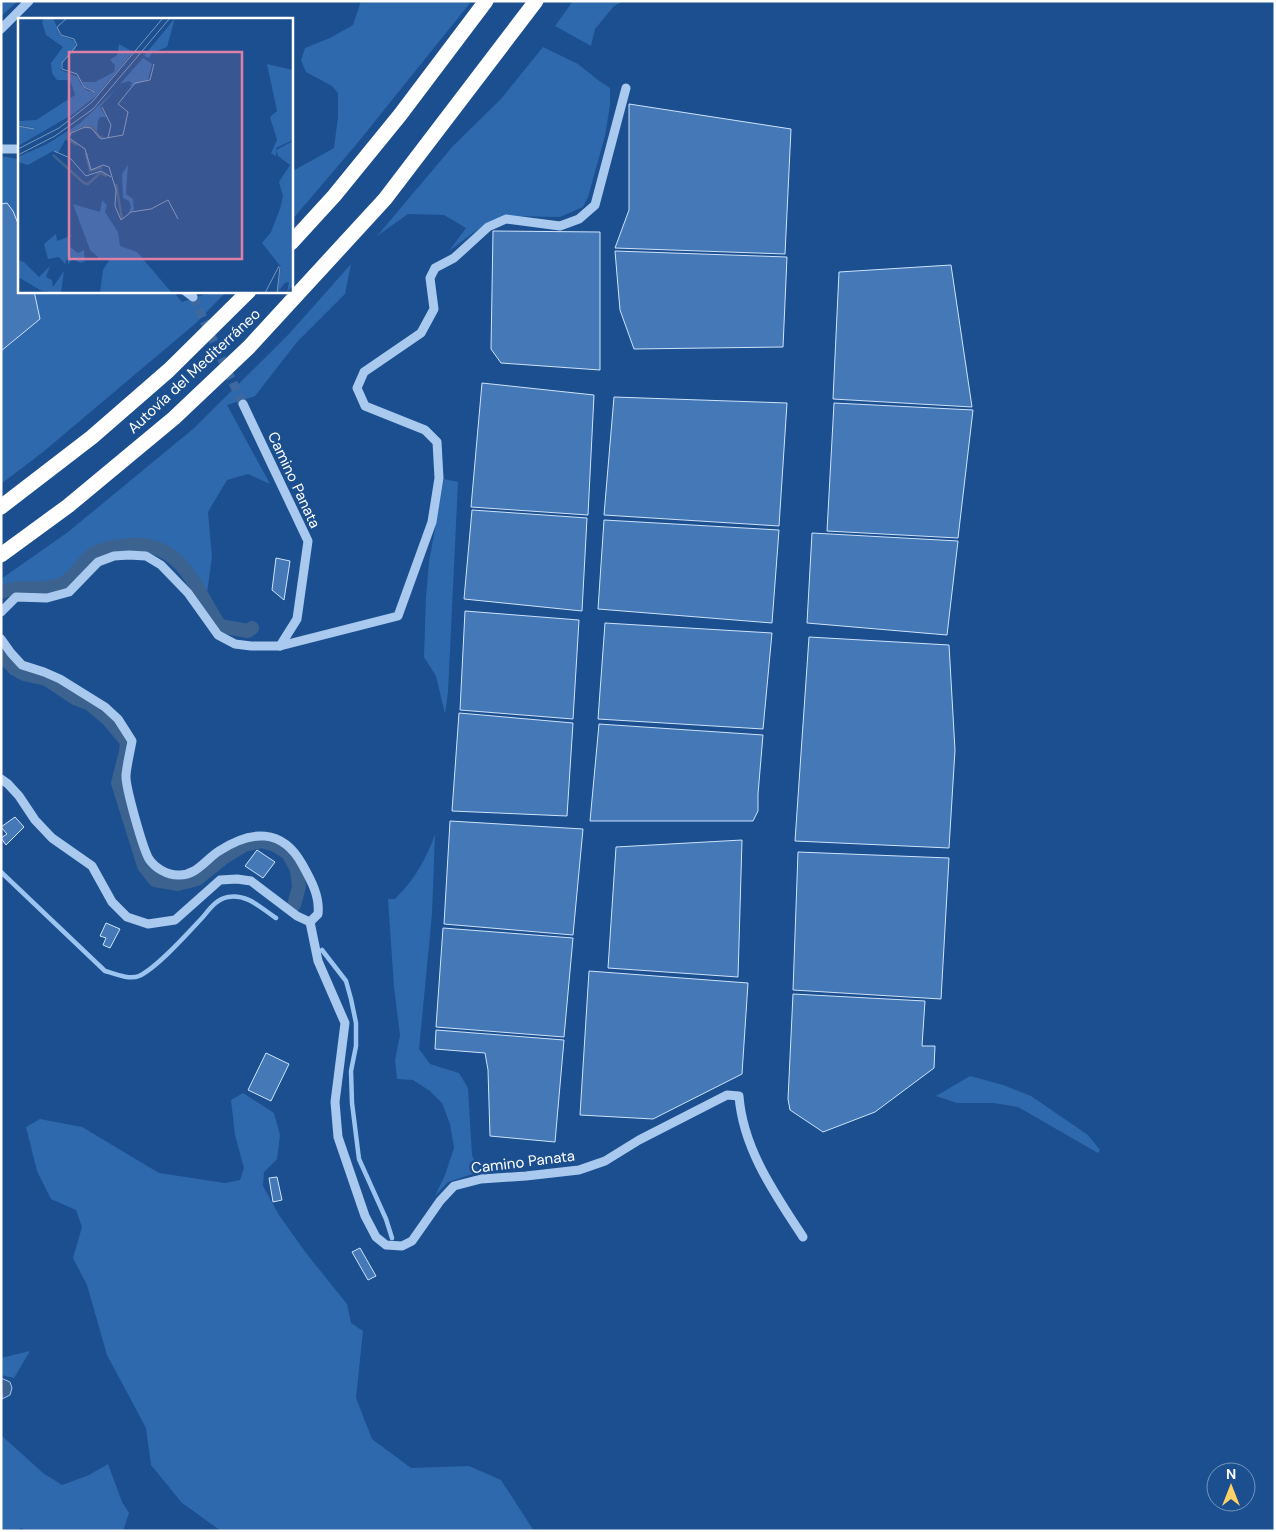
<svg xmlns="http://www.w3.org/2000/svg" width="1276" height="1532" font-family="'DM Sans',sans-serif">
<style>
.green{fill:#2e69ad}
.water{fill:#3c6290;stroke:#9cc4f0}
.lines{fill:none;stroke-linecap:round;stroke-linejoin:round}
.stream{stroke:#9cc4f0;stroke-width:4.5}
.canal{stroke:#3c6290;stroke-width:14}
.building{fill:#4478b7;stroke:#cfe3fa}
.minor-tunnel{stroke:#3d69a0;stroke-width:9;stroke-dasharray:9 4.5;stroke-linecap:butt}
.minor{stroke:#a9c9ee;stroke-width:9}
.highway{stroke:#fff;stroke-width:15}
.labels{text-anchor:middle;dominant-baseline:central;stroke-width:5;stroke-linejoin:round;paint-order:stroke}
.street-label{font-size:15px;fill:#fff;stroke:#1b4f8f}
.inset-river{fill:none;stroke:#3c6290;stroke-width:2.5}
.inset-road{fill:none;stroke:#7695bc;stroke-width:1}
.view{fill:#dd80a5;fill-opacity:0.15;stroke:#dd80a5;stroke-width:2.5}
.inset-edge{fill:none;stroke:#fff;stroke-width:2.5}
</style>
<rect width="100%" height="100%" fill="#1b4f8f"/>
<g class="green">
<path d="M1,1h17l-17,15z"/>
<path d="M361,1h106l3,2 -115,143 -64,75v-49l43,-24 4,-31v-24l-6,-7 -26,-14 -5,-12 4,-12 25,-10 23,-13z"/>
<path d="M573,1h51l-10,5 -19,23 -4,17 -36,-20z"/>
<path d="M543,47l35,17 20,16 12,8v17l-5,31 -17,61 -5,10 -23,10 -57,-1 -26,14 -28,21 17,-23 -22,-13 -36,-1 -31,22 76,-90 48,-47z"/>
<path d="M1,156l18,3v67l-6,-15 -6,-8 -6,1z"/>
<path d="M351,264l-6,30 -48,48 -42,54 -28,9 43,79 -22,-10 -21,6 -19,32 4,45 -5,36 -1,14 -13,-21 -18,-24 -11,-7 -23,-8 -23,2 -26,9 -15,18 -11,9 -11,5h-41l-13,10v-21l67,-47 125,-103 96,-95z"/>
<path d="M34,291h139l9,11 24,-8v-3h21l-31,32 -153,129 -42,32v-133l39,-32z"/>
<path d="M444,479l14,3 -10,210 -3,22 -9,-38 -12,-19 2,-60 3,-35z"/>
<path d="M435,834l-3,80 -13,135 11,15 29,9 9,15 4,67 7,17 -31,10 -13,14 10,-21 9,-27 -4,-24 -8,-21 -12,-12 -17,-11 -16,-1 -2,-19 5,-25 -6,-48 -6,-88h7c19,-19 31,-39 40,-65z"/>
<path d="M970,1076l33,9 28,11 57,39 12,15 -2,3 -80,-46 -24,-4h-37l-21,-7z"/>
<path d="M243,1093l31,20 6,22 -3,24 -13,13 -1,14 16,29 27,38 41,51 4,19 12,8 -7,67 16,41 39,29 58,-2 32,14 33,51h-313l-39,-28 -31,-38 -5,-37 -39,-73 -20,-70 -14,-27 9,-31 -6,-17 -25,-11 -14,-28 -11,-44 14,-8 42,8 77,46 66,10 15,-3 4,-12 -9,-33 -4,-35z"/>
<path d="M30,1351l-16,27 -13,-3v-17z"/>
<path d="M1,1435l42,38 19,12 27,-10 19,-11 14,38 7,11 -6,18h-96l-6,-3 -4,3h-16z"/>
</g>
<path class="water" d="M1,1378l9,4 2,6 -2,7 -8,4z"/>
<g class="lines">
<g class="stream">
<path d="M1,872l104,99c10,3 25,9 34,5 18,-8 49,-43 63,-58 7,-8 14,-19 26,-21 19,-4 34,12 48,21"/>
<path d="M322,950l24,31 5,18 5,24v23l-5,25 1,32 7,56 27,60 6,19"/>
</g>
<g class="canal">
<path d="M1,592c21,-8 44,0 61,-8 14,-6 19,-23 33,-31 11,-5 22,-7 34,-8 54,-4 66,44 91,81l28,5 4,-3"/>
<path d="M1,655l14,14 9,5 22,5 29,19 15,6 18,15 19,23 -1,10 -8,31 26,83 11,14 23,4 19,-5 26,-21 21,-13 18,-4 13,4 13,8 9,16 2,18 -5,18"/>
</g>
</g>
<g class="building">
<path d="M629,104l162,25 -6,125 -170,-6 14,-38z"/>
<path d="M7,203l6,8 6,15v65h15l6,28 -39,32v-147z"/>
<path d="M493,231l107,1v138l-99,-7 -10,-14z"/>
<path d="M615,251l172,6 -4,90 -149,2 -14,-39z"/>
<path d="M951,265l21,142 -139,-8 6,-127z"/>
<path d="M482,383l112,12 -6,120 -117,-8z"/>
<path d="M614,397l173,6 -8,123 -175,-11z"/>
<path d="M834,403l139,7 -15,128 -131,-7z"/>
<path d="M472,510l115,8 -5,93 -118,-12z"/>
<path d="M604,520l175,10 -7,93 -174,-14z"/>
<path d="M812,533l146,8 -11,94 -140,-12z"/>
<path d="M276,558l14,3 -6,39 -12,-10z"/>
<path d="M465,611l114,9 -6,99 -113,-9z"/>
<path d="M605,623l167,10 -9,96 -165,-10z"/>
<path d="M809,637l140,8 6,105 -6,98 -154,-7z"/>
<path d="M459,713l114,10 -6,93 -115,-5z"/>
<path d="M599,724l164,11 -5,59v17l-5,10h-163z"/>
<path d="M15,817l9,10 -18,18 -5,-7 6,-4 -6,-7z"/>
<path d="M450,821l133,8 -10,106 -129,-11z"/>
<path d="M742,840l-4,137 -130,-9 8,-121z"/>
<path d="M257,850l18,12 -12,16 -18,-12z"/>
<path d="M798,852l151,6 -8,141 -148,-9z"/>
<path d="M106,923l14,6 -10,19 -7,-3 3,-7 -6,-2z"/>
<path d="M443,928l130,10 -9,99 -128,-10z"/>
<path d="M589,971l159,12 -6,91 -89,45 -73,-4z"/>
<path d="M793,994l132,7 -3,45h13l-1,22 -59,44 -52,20 -33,-22 -2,-11z"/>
<path d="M436,1030l128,10 -9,102 -65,-6 -2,-66 -3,-17 -50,-4z"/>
<path d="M266,1053l23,11 -18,37 -23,-11z"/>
<path d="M277,1177l5,23 -9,2 -4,-24z"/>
<path d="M360,1248l16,28 -8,4 -16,-28z"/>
</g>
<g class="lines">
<path class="minor-tunnel" d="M193,297l50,107"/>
<g class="minor">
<path d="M1,29l28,-28"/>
<path d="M1,149h18"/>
<path d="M185,291l8,6"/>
<path d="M243,404l65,137 -11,78 -17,27"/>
<path d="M1,612l15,-15 31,1 22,-6 29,-30 16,-6 15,-1 17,1 15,9 27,28 30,42 17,9 16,2h29l118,-30 34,-94 7,-44 -2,-36 -12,-12 -60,-24 -8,-18 7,-16 57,-39 13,-24 -4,-31 5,-10 19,-10 34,-31 18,-8 54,7 19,-7 16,-14 31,-117"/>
<path d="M1,639l10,14 11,12 22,7 16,7 45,28 13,12 14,22c-2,11 -5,23 -6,34 -1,11 17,74 23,84 6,9 18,16 29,16 18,1 27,-15 41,-24 32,-21 63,-23 83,13 9,16 18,32 16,50l-8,8"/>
<path d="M1,779l7,5 11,12 16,24 17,18 40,28 20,36 15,15 21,7 27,-4 45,-40 17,-1 14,2 46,35 13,6"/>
<path d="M310,922l8,39 27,62 -10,79 3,35 27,79 11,21 10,8 16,1 10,-5 28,-40 14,-15 27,-7 45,-3 53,-6 26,-9 34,-21 88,-45 12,1c4,53 36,98 64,141"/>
</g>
<g class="highway">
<path d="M291,243l43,-47 66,-81 86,-114"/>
<path d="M1,507l91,-70 77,-67 80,-79"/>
<path d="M1,555l67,-49 106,-88 75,-71 136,-148 151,-198"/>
</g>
</g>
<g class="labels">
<g class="street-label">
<text transform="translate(194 371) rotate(-43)">Autovía del Mediterráneo</text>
<text transform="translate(294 480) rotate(65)">Camino Panata</text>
<text transform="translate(523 1162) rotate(-7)">Camino Panata</text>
</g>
</g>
<g transform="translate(18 18)">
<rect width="275" height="275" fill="#1b4f8f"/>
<path d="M26,0h9l7,17 15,6 1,7 -15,16v6l17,7 3,8 7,6 9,1 -13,-6 -3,-8 2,4h12l19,-10 1,-7 -5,-5 7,-5 2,-11 14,8 -37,44 -21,17 -57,33v-20l17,2 -17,-3v-4l18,-1 39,-25 -5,-15h-13l-5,-7 -1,-10 12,-16 -17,-12 -4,-13zM157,0l-8,29 -15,6 -3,5 -5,-2zM125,40l9,6 -4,16 -18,6 2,-3 -3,-2 -9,3zM249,46l26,6v70l-17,8v8l-5,-3 6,-13 -7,-23 7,-6zM99,70l-17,19 6,10h-6l-2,4 -1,13 -5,-7 -7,-1 -16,7 -11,20 -5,-2 -25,14 -10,-3v-5l29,-13 32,-20zM275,123v145l-6,6 2,-10 -4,1 -8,10 4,-26 -19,-24 9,-11 9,-23 3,-13 -4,-14 11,-17 -12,-9 -2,-6zM110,147l-2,29 7,5 1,11 -6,4 3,-7 -2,-6 -6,-3 -1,-24zM84,182l5,5 -2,7 13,20 2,14 17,6 35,41h-72l3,-23 7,-11h-10l-10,-9 -17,-46 27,8zM38,216l1,7 16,-6 -5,4 1,7 9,7 6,-3 1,11 -4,2 -9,-4 -4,6v-9l-3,8 -6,-7 -11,2 -4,-15zM0,242l6,2 15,15 11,-11 -4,11 6,3 1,7 11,-16 -3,22 -19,-2 -24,-14z" fill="#2e69ad"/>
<path class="inset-river" d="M65,109h10l6,10h4M56,113l-6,2 -1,6 10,6M68,135l4,18 12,-4M35,137l31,28 4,1 12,-11 7,3M98,166l6,35"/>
<path class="inset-road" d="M49,0l-10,9 4,8 13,4 3,6 -15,18v6l15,5 7,13 11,5M136,46l-4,16 -15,3 -17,21 10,8 -5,23 -22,4 -10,-11 -6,-1 -14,6 -2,5 16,11 6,21 12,-5 6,2 7,23 -1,16 6,14 10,-8 20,-3 17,-9 10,19M84,89l9,18 -3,13M0,108l16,3M0,131l41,-21 33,-26 71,-84M36,133l16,7 16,18 15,-5 10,6M0,137l37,-19 38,-27 77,-91M247,275l14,-27M259,275l3,-26"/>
<path class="view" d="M51,34h173v207h-173z"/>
<rect width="275" height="275" class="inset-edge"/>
</g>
<rect width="1276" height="1532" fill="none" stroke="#ffffff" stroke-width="5"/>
<g transform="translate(1231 1487)"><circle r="24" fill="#1b4f8f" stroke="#7695bc"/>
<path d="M0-4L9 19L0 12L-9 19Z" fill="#ffd166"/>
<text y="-8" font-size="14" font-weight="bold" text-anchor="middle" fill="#ffffff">N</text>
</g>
</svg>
